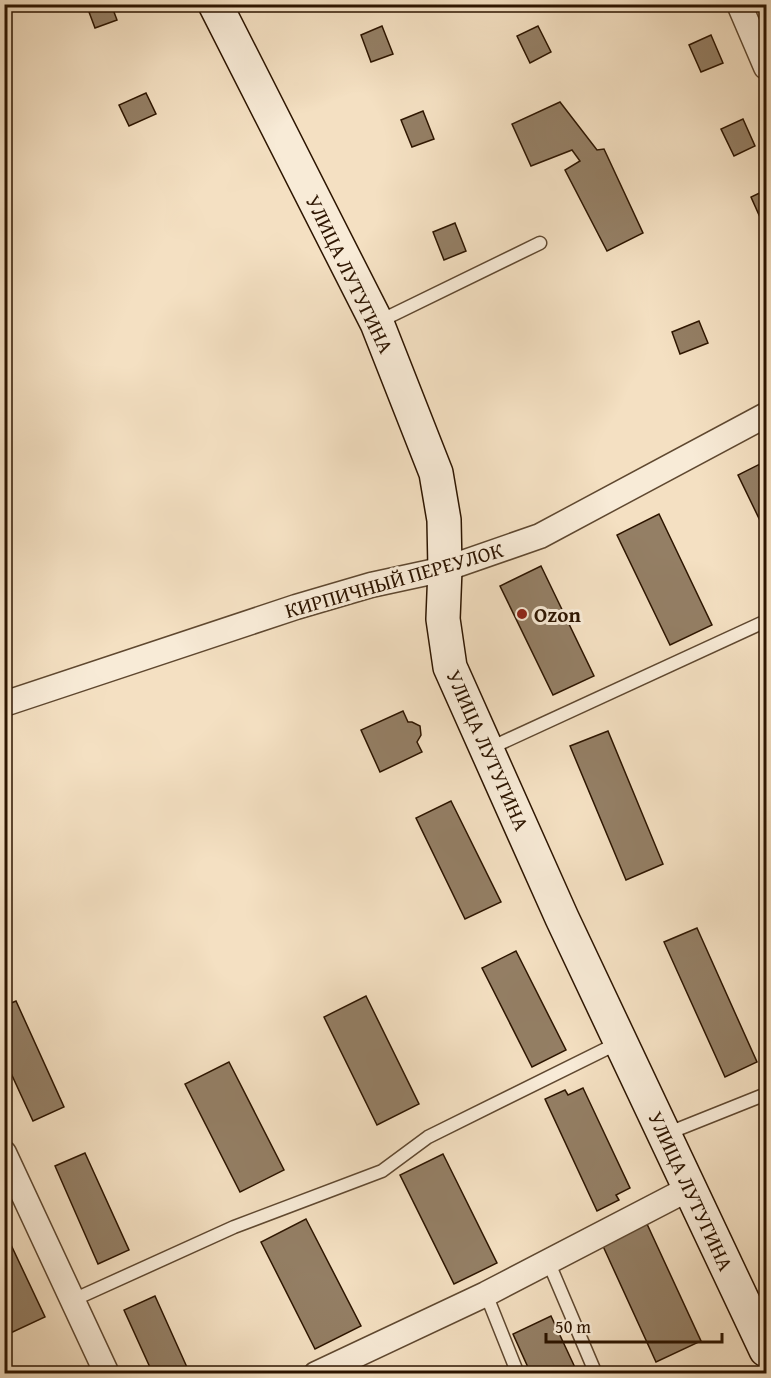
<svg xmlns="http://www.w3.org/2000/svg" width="771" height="1378" font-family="'Gentium Book Plus',serif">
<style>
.building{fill:#947f65;stroke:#2d1500;stroke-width:1.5}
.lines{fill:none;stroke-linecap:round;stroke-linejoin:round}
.lane-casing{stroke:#5f4830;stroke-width:15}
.street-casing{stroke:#5f4830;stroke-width:27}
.secondary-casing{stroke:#2d1500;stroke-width:36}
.lane{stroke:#f8ebd7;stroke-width:12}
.street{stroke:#f8ebd7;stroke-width:24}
.secondary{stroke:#f8ebd7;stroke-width:33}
.poi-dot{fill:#8f2418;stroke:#f8ebd7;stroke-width:2}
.labels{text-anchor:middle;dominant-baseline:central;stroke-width:6;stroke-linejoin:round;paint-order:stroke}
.street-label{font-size:21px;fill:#2d1500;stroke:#f8ebd7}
.poi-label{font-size:21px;font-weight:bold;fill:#2d1500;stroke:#f8ebd7;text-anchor:start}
</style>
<rect width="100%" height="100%" fill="#f4e0c2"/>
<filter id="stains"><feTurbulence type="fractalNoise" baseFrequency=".00333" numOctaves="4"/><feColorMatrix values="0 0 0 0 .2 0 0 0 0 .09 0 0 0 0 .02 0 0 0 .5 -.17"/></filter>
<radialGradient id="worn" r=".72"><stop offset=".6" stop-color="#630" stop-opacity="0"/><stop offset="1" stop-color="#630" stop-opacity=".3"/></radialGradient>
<g class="building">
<path d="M86,4h25l6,16 -22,8z"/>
<path d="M382,26l11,28 -22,8 -10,-27z"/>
<path d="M538,26l13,26 -21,11 -13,-27z"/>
<path d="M711,35l12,28 -22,9 -12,-27z"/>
<path d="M146,93l10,21 -27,12 -10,-21z"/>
<path d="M560,102l37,48 7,-1 39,84 -36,18 -42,-81 15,-9 -8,-11 -41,16 -19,-42z"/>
<path d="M423,111l11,28 -22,8 -11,-27z"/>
<path d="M743,119l12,27 -21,10 -13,-27z"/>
<path d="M766,190v32l-3,2 -12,-27z"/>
<path d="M455,223l11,28 -22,9 -11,-28z"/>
<path d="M699,321l9,22 -28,11 -8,-22z"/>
<path d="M766,461v72l-28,-58z"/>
<path d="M659,514l53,111 -42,20 -53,-110z"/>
<path d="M541,566l53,110 -41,19 -53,-109z"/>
<path d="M403,711l5,11h4l8,4 1,9 -4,7 5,10 -42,20 -19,-42z"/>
<path d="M608,731l55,133 -37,16 -56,-134z"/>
<path d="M451,801l50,101 -36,17 -49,-101z"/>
<path d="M697,928l60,134 -32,15 -61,-135z"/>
<path d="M516,951l50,99 -34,17 -50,-99z"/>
<path d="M366,996l53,108 -42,21 -53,-108z"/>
<path d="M16,1001l48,106 -31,14 -29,-63v-52z"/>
<path d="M229,1062l55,108 -44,22 -55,-108z"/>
<path d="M583,1088l47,100 -14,7 3,5 -22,11 -52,-112 20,-9 3,5z"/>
<path d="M85,1153l44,97 -31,14 -43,-98z"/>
<path d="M443,1154l54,109 -43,21 -54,-109z"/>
<path d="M306,1219l55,107 -46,23 -54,-107z"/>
<path d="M647,1224l54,117 -45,21 -54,-118z"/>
<path d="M4,1230l41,87 -41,19z"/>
<path d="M155,1296l35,78h-37l-29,-64z"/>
<path d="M551,1316l27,58h-47l-18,-40z"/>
</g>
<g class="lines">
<defs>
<g id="lane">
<path d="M378,322l162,-79"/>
<path d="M488,749l278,-128"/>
<path d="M666,1134l100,-40"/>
<path d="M548,1261l48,113"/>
<path d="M486,1294l32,80"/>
<path d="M73,1300l161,-73 148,-56 46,-34 192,-95"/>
</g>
<g id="street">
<path d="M739,4l27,63"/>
<path d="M4,704l292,-97 75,-22 74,-16 95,-33 226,-121"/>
<path d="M4,1153l103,221"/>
<path d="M316,1374l170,-80 204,-106"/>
</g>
<path id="secondary" d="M215,4l162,319 59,150 8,47 1,49 -2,50 7,48 112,251 204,432"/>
</defs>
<use href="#lane" class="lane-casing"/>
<use href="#street" class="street-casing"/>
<use href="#secondary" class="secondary-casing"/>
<use href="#lane" class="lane"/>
<use href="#street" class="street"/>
<use href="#secondary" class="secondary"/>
</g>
<circle class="poi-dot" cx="522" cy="614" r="6"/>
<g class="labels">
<g class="street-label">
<text transform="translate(350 274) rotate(64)">УЛИЦА ЛУТУГИНА</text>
<text transform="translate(394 580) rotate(-16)">КИРПИЧНЫЙ ПЕРЕУЛОК</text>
<text transform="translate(488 750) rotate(66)">УЛИЦА ЛУТУГИНА</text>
<text transform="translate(691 1191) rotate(65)">УЛИЦА ЛУТУГИНА</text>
</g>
<g class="poi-label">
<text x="534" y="614">Ozon</text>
</g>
</g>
<rect width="771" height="1378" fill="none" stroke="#f4e0c2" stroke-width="24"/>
<rect x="6" y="6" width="759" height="1366" fill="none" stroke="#2d1500" stroke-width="3"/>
<rect x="12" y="12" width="747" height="1354" fill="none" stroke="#2d1500" stroke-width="1.5"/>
<path d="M546 1333v9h176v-9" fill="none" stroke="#2d1500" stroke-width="3"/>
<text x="555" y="1333" font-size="18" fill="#2d1500" stroke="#f8ebd7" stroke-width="4.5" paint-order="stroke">50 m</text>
<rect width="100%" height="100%" filter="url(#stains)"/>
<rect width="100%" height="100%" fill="url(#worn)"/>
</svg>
